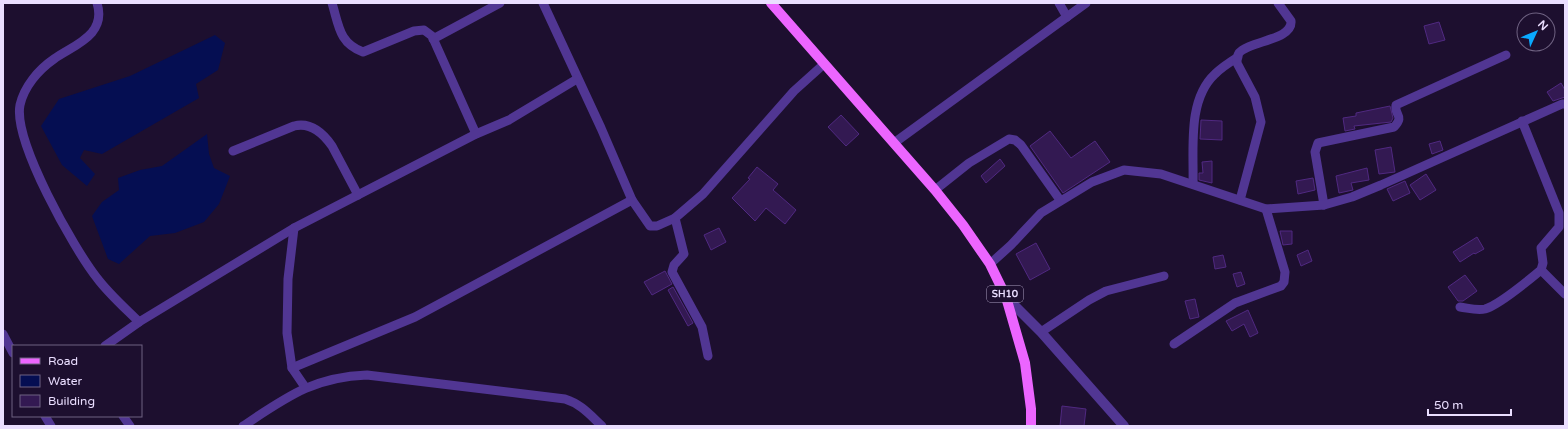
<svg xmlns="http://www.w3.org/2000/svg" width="1568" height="429" font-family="'Varela Round',sans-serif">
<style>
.water{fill:#050e52}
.building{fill:#331952;stroke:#502981}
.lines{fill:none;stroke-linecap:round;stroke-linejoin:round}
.minor{stroke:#513693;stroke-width:9}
.tertiary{stroke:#513693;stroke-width:10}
.primary{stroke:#ec65ff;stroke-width:10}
.labels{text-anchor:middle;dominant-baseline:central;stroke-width:3;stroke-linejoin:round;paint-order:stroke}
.shield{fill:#1d0f2f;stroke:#aca0c1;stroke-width:1}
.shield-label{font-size:10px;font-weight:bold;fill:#eadeff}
</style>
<rect width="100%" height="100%" fill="#1d0f2f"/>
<g class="water">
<path d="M215,35l10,8 -7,27 -22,14 3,14 -97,56 -18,-4 -4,8 15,16 -8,12 -25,-21 -21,-39 18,-27 71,-23z"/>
<path d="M207,134l2,20 5,14 16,8 -11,28 -15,18 -29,11 -25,3 -31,28 -11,-5 -16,-43 10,-14 17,-12 -1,-12 22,-8 22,-4z"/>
</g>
<g class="building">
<path d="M1439,22l6,18 -16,4 -5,-18z"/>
<path d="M1561,83l4,7v7l-12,4 -6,-9z"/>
<path d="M1390,106l3,12 -2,4 -37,4 1,3 -10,2 -2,-13 13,-2v-3z"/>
<path d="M841,115l18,19 -13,12 -18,-19z"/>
<path d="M1201,120l21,1v19l-22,-1z"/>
<path d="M1050,131l21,27 24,-17 15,21 -47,31 -33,-47z"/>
<path d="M1440,141l3,9 -11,4 -3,-10z"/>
<path d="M1391,147l4,25 -16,2 -4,-24z"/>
<path d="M1000,159l5,7 -19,17 -5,-7z"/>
<path d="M1212,161v22l-13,-3v-7h4l-1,-11z"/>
<path d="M757,167l21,17 -5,6 23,20 -11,14 -19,-16 -11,13 -23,-23 18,-19 -2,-1z"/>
<path d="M1367,168l2,12 -18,3 2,7 -14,3 -3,-17z"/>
<path d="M1426,174l10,16 -16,10 -10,-15z"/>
<path d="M1313,178l2,12 -17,4 -2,-13z"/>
<path d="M1405,181l5,12 -17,8 -6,-12z"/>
<path d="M719,228l7,14 -15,8 -7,-15z"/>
<path d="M1280,231h12v13l-9,1z"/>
<path d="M1477,237l7,12 -9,5 -1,-1 -14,9 -7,-10z"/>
<path d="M1036,243l14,26 -20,11 -14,-26z"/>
<path d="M1308,250l4,11 -11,5 -4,-11z"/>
<path d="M1223,255l3,12 -11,2 -2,-12z"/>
<path d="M665,271l7,13 -20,11 -8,-13z"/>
<path d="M1241,272l4,12 -8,3 -4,-13z"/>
<path d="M1465,275l12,16 -14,10h-5l-10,-14z"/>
<path d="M673,287l20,36 -5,3 -20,-36z"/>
<path d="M1195,299l4,18 -9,2 -5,-18z"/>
<path d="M1248,310l10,23 -8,4 -6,-13 -12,7 -6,-10z"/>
<path d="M1062,406l24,3 -2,17h-24z"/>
</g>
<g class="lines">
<g class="minor">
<path d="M97,3c10,32 -23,42 -43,56 -16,11 -30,28 -34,46 -7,36 54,144 77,173 12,16 28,30 42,44"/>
<path d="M332,3c7,23 7,40 31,49l51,-21 10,-1 8,6 44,98"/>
<path d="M543,3l58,125 31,72 18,26h7l18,-8 28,-24 91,-103 30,-27"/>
<path d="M1059,3l8,14"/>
<path d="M433,39l67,-36"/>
<path d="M894,143l192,-140"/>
<path d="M233,151l61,-25c16,-4 29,7 38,20l26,49"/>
<path d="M1193,184c1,-35 -6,-84 22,-110 7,-7 15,-12 23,-17"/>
<path d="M935,190l34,-27 40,-24 6,1 6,5 39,55"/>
<path d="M1240,200l21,-78 -6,-25 -18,-34c0,-3 0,-7 2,-10 10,-12 54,-13 52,-32l-13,-18"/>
<path d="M1324,205l-9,-53 3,-9 76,-16c11,-12 0,-11 2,-22l110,-50"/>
<path d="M675,218l9,36 -10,11 -2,7 30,55 6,29"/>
<path d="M294,228l-6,51 -1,54 5,35 13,19"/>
<path d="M990,264l21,-19 30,-32 51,-31 32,-12 37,4 105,35 58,-4 28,-8 29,-12 181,-81h3"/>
<path d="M1541,270l24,24"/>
<path d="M1460,307c8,1 17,4 25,2 14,-4 44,-29 56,-39l2,-7 -2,-15 18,-21v-14l-37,-92"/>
<path d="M1041,332l48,-32 17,-9 58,-15"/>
<path d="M3,334l10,19"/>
<path d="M1174,344l61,-41 46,-17 3,-4 1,-10 -19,-63"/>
<path d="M105,346l34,-24 155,-94 182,-94 33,-14 68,-41"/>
<path d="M292,368l123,-51 217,-117"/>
<path d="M45,416l6,10"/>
<path d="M123,416l7,10"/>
<path d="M243,426c44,-29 70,-49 124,-51l198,24c16,5 25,16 37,27"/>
</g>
<path class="tertiary" d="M1006,297l35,35 83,94"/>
<path class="primary" d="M771,3l164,187 28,35 27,39 16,33 19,66 6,46v17"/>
</g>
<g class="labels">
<rect class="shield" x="987" y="286" width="36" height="16" rx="3"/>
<g class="shield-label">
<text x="1005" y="294">SH10</text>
</g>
</g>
<rect width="1568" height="429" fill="none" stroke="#eadeff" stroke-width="8"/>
<rect x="12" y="345" width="130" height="72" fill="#1d0f2f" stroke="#6f6282"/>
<rect x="20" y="358" width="20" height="6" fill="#ec65ff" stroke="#6f6282"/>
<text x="48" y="365" font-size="12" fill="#eadeff">Road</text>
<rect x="20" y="375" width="20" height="12" fill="#050e52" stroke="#6f6282"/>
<text x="48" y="385" font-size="12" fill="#eadeff">Water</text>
<rect x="20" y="395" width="20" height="12" fill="#331952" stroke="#6f6282"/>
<text x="48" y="405" font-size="12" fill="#eadeff">Building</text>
<g transform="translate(1536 32) rotate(46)"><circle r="19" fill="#1d0f2f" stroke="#6f6282"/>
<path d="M0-3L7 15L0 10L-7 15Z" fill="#0aa9ff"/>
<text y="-6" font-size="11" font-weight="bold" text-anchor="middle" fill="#eadeff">N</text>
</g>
<path d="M1428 409v6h83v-6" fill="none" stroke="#eadeff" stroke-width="2"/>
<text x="1434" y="409" font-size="12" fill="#eadeff" stroke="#1d0f2f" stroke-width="3" paint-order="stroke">50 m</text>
</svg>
